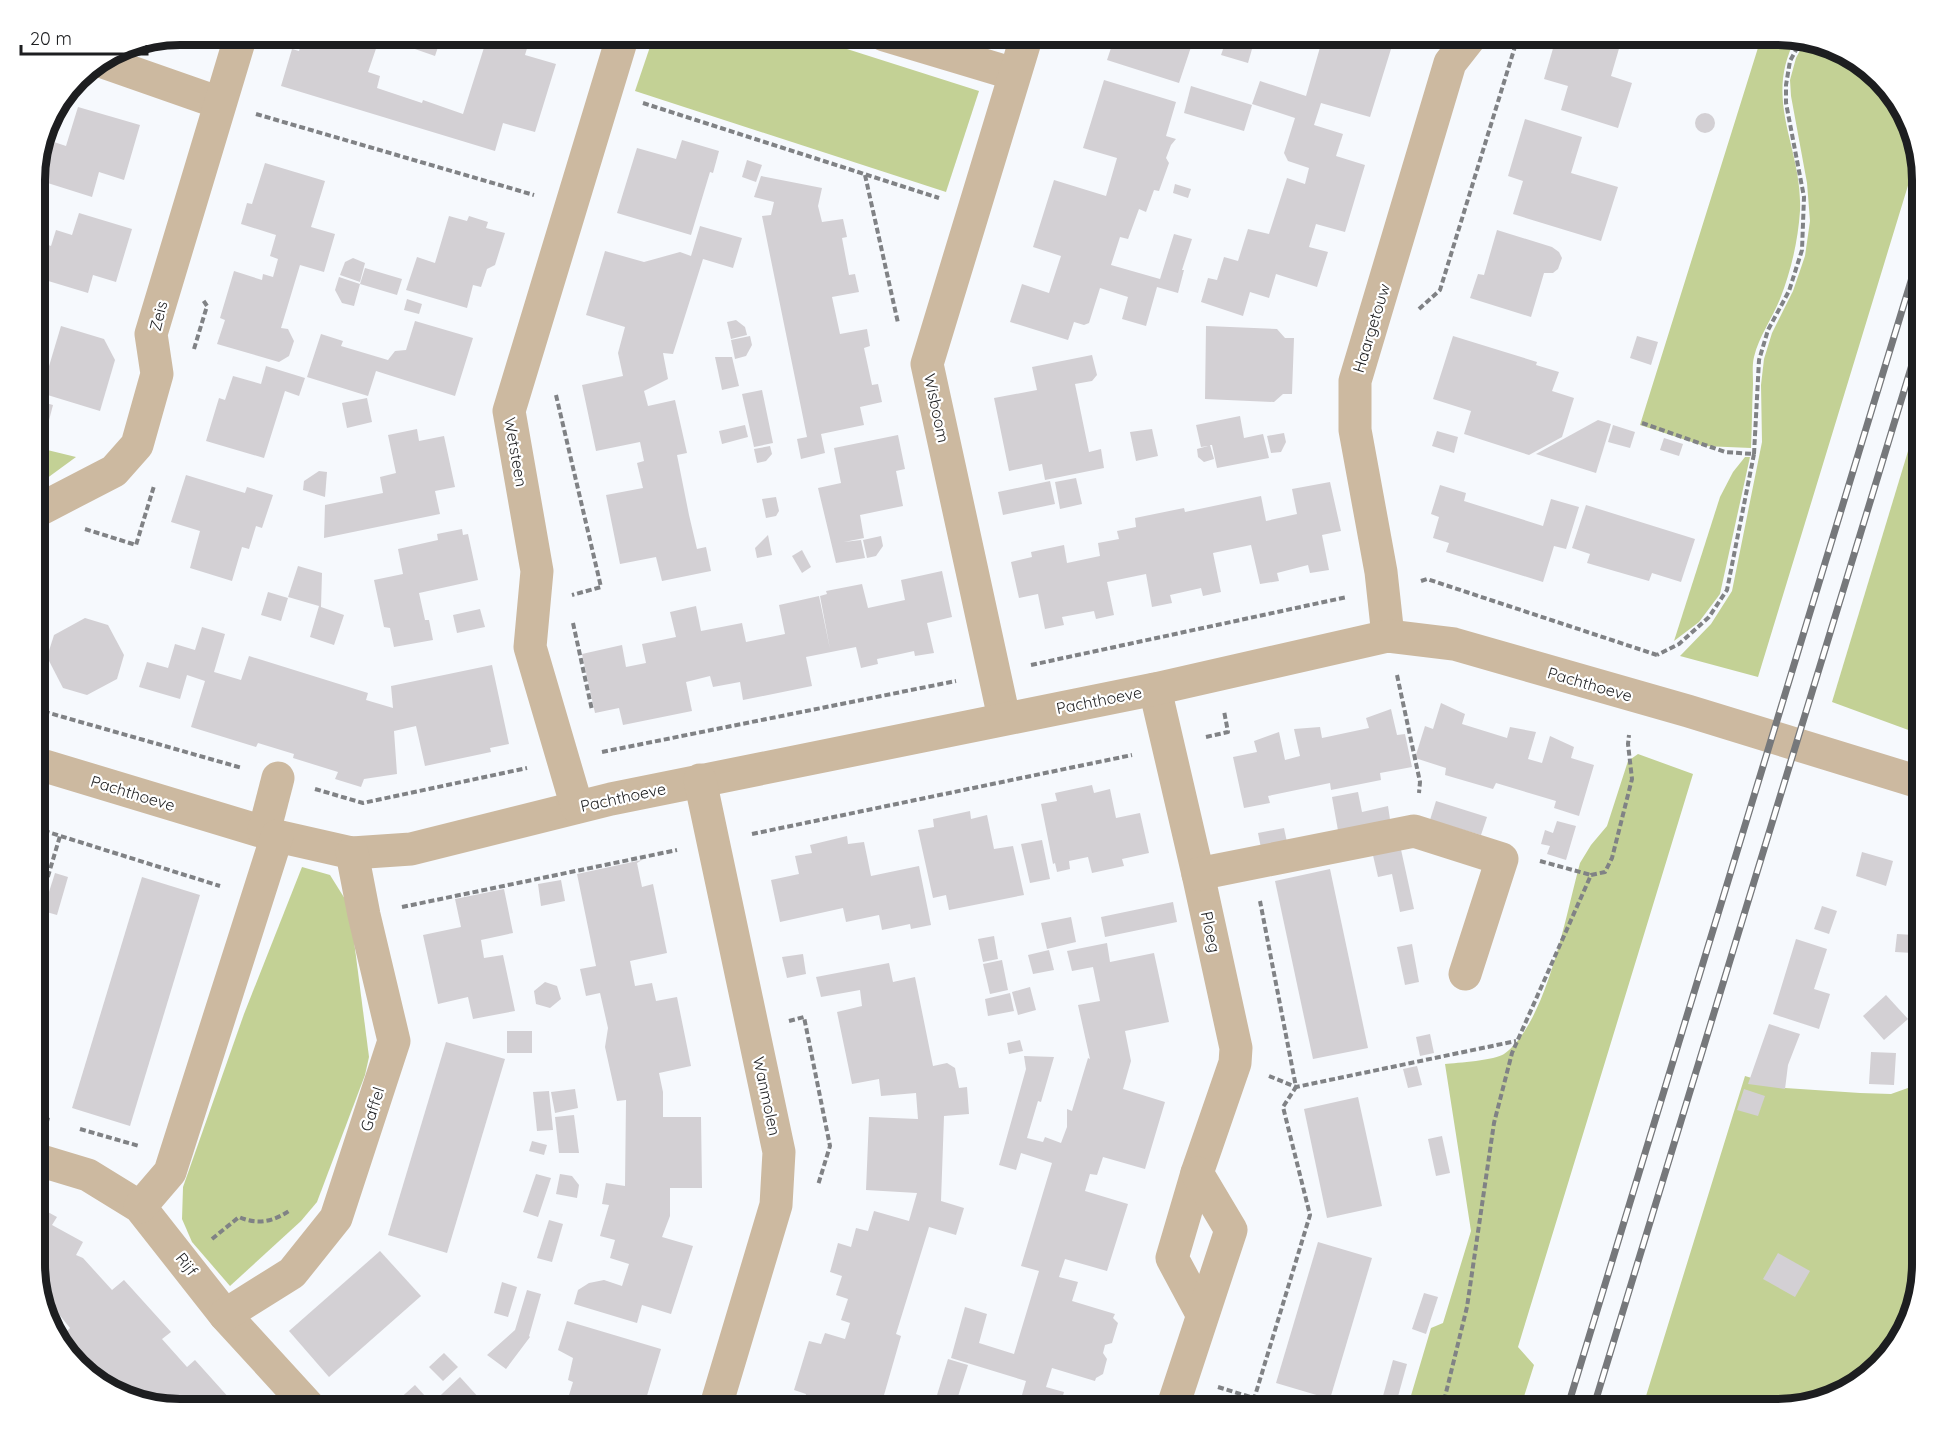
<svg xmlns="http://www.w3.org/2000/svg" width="1957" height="1444" font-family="Quicksand,sans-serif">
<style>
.green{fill:#c3d195}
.building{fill:#d3d0d4}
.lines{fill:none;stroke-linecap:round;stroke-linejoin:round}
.path{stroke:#808285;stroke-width:4;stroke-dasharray:6 3;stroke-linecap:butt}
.minor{stroke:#ccb9a0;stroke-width:33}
.rail-casing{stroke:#76787b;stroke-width:7}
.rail{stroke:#fff;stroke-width:4.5;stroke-dasharray:14;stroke-linecap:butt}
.labels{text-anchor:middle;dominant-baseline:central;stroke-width:4.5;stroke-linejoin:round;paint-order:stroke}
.street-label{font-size:16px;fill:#1d1e20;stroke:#fff}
.rim{fill:none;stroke:#1d1e20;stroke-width:8}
</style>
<rect width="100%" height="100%" fill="#f6f9fd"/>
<g class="green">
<path d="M654,35h149l176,56 -33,101 -311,-101z"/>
<path d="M1762,35l34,3c-34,63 7,109 4,173 -2,30 -9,60 -20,88 -8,20 -21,37 -26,58 -2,8 -1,18 -1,27 -1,21 -1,42 -2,64l-47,-2 -64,-21z"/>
<path d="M1806,39l18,3 42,23 41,51 10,40 -159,521 -78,-21 31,-32 21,-33 30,-149 -1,-57 3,-26 8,-26 21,-42 12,-35 5,-35 -3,-38 -16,-87 -1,-16 6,-22z"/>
<path d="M1922,405v330l-90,-33z"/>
<path d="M35,447l41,10 -41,30z"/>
<path d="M1745,457h5l-30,137 -21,28 -25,19 46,-144 13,-25z"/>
<path d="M1638,754l55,20 -175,573 16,18 -14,44h-113l24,-81 12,-5 28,-92 -26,-167c12,-1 51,-4 59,-10 43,-31 62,-140 76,-191l11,-18 16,-19 21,-65z"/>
<path d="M302,867l28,8 15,24 6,19 18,139 -4,18 -48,127 -16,19 -71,65 -38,-44 -10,-23 1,-32 61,-173z"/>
<path d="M1745,1076l40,12 75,5 31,1 31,-11v181l-7,47 -23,42 -51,42 -64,14h-135z"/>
</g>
<g class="building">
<path d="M304,35h69l7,2 -12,35 12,4 -3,12 45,15 1,-3 40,14 25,-79h43l-6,20 31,9 -21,68 -32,-9 -8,28 -214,-65 11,-37 7,2z"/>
<path d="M416,35h26l-7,21 -23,-8z"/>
<path d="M1102,35h58v1l31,11 -12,36 -72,-23 7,-21z"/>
<path d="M1228,35h28l-8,28 -27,-8z"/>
<path d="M1303,35h41l47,14 -21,68 -49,-14 -7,22 29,9 -7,22 29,9 -20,67 -29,-8 -7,23 19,5 -11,35 -41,-13 -7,24 -19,-6 -7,24 -42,-14 7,-24 9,2 7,-23 14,4 10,-32 21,5 18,-56 18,6 4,-16 -21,-7 -4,-8 11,-35 -43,-14 8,-23 46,15 15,-52 -19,-5z"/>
<path d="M1557,35h66l-12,41 21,7 -14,45 -57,-18 7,-24 -24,-7z"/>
<path d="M1706,35h50l-5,14z"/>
<path d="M1104,80l72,22 -10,34 10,3 -5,6 -5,13 3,5 -10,28 -5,-1 -8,22 -7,-3 -11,30 -8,-2 -9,28 49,14 14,-45 18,5 -10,31h2l-6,23 -21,-6 -11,39 -24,-7 6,-22 -28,-9 -11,35 -5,2 -10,-3 -6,18 -58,-18 12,-38 27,9 12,-37 -28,-9 21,-67 52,16 11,-38 -34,-10z"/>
<path d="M1191,86l61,19 -8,26 -60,-18z"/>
<path d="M78,107l62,18 -16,55 -25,-8 -7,25 -57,-18 10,-40 21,7z"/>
<circle cx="1705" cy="123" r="10"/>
<path d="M1525,119l57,18 -11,36 47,14 -17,54 -88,-27 10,-33 -15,-5z"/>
<path d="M682,140l37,11 -6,22 -3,-1 -19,63 -74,-22 20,-65 39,11z"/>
<path d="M747,160l15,5 -6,17 -14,-5z"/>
<path d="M265,163l60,18 -14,46 24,7 -11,38 -24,-7 -19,63 7,1 6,12 -5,15 -10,6 -62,-18 8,-24 -5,-2 14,-47 28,9 1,-6 10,3 5,-18 -8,-3 6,-21 -35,-11 6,-21 5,1z"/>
<path d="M761,176l61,12 -4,18 4,16 21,-3 4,18 -5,1 7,37 6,-1 4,18 -27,5 8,37 27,-5 3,17 -6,2 8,37 6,-1 4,18 -22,5 4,18 -43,9 4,19 -24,6 -4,-20 10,-2 -45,-221 9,-1 3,-13 -20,-5z"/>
<path d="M1175,184l16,5 -3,9 -15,-5z"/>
<path d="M79,213l53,16 -16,53 -23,-7 -5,18 -53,-16 8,-34 8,3 5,-16 16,5z"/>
<path d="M449,216l18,5 2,-5 19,6 -2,6 19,5 -10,32 -8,4 -6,18 -8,-2 -6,23 -61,-18 11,-33 18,6z"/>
<path d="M700,226l42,12 -9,30 -30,-9 -30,95 -10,-1 5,26 -24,12 4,15 27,-6 12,53 -10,2 12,60 8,34 9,-2 5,24 -49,10 -6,-24 -36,7 -14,-69 37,-7 -6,-25 7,-2 -4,-19 -44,9 -14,-66 41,-9 -5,-23 7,-26 -39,-12 19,-64 39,11 36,-10 11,4z"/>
<path d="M1497,230l55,17 7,5 3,6 -4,11 -5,4h-9l-13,44 -61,-19 8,-24 6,1z"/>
<path d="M353,258l12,5 -5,19 -20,-7 5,-13z"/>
<path d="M365,268l37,11 -5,16 -37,-11 -6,22 -12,-3 -7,-13 4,-13 21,7z"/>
<path d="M407,299l15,5 -3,10 -15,-4z"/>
<path d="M736,320l9,7 2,8 -16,4 -4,-17z"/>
<path d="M415,321l58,17 -18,58 -79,-25 -8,25 -61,-19 14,-43 22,7 -2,5 47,14 7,-9 11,-1z"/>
<path d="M61,326l43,13 11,21 -15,51 -59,-18z"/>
<path d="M1206,326l71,3 8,9h9l-2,56h-9l-9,8 -69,-3z"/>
<path d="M750,336l2,9 -6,11 -11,3 -4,-19z"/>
<path d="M1453,336l84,26 -1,3 23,7 -7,19 22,7 -12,39 -33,18 -65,-21 7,-23 -38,-12z"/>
<path d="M1637,336l21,6 -7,23 -21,-7z"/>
<path d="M1092,355l5,20 -5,6 -17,3 14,68 12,-3 3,19 -59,12 -3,-16 -33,7 -15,-73 43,-8 -5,-23z"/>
<path d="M715,357h17l7,29 -17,4z"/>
<path d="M266,366l39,12 -6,18 -14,-5 -21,67 -58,-17 13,-43 6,2 8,-24 28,8z"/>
<path d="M762,390l11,53 -19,4 -12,-53z"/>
<path d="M367,398l5,24 -25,6 -5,-25z"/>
<path d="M35,400l18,5 -6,23 -12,-4z"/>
<path d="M1240,416l4,22 19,-4 6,24 -52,10 -5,-23h-2l4,14 -10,3 -6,-5 -1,-8 11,-3 -7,1 -5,-22z"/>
<path d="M1598,420l13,4 -15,49 -60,-19z"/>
<path d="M745,425l3,12 -26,7 -3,-13z"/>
<path d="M1613,425l22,7 -5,16 -22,-6z"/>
<path d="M417,429l2,12 25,-5 11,51 -20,4 5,23 -116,24 1,-33 58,-12 -3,-16 16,-4 -8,-38z"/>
<path d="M1152,429l6,27 -22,5 -6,-29z"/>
<path d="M1437,431l21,6 -4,16 -22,-7z"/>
<path d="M1284,433l2,9 -5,10 -10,1 -4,-17z"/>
<path d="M898,435l7,34 -9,2 7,35 -43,9 4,23 -20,4 17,-2 4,18 -29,5 -18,-75 23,-5 -7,-35z"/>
<path d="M1664,438l19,6 -4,12 -19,-6z"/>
<path d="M770,446l2,8 -6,7 -9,2 -3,-14z"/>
<path d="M319,471l8,1 -2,25 -22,-7 1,-9z"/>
<path d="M186,475l59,18 2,-6 26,8 -11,33 -6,-2 -7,23 -7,-2 -10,34 -42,-13 10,-37 -29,-9z"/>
<path d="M1076,478l6,26 -22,5 -5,-27z"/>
<path d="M1050,481l5,23 -52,11 -5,-23z"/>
<path d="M1330,482l11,49 -19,4 7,35 -19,3 -2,-8 -31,8 2,8 -19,3 -9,-39 -38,8 8,39 -18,4 -2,-8 -31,7 2,8 -20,4 -6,-33 -39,8 7,33 -18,4 -2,-8 -32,6 2,8 -19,4 -7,-35 -19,4 -8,-36 21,-5 -1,-5 33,-7 3,18 33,-7 -2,-13 21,-4 -2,-8 19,-4 -1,-9 49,-10 1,4 76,-16 5,25 31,-7 -5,-25z"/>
<path d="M1440,485l26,8 -2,8 79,25 8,-27 28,8 -13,42 -12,-3 -11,36 -97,-30 3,-9 -16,-5 6,-21 -8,-3z"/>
<path d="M776,497l3,14 -3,5 -10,2 -4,-19z"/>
<path d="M1586,505l109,34 -14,43 -29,-9 -3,8 -62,-18 3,-9 -18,-6z"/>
<path d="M462,529l1,6 5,-1 10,46 -59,13 6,27h4l4,20 -39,7 -4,-19 -6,-1 -10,-47 29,-6 -5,-25 40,-9 -1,-6z"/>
<path d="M768,535l4,20 -15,3 -2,-10z"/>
<path d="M881,536l2,10 -7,10 -9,2 -4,-18z"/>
<path d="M802,550l9,17 -9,6 -10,-17z"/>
<path d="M298,566l24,7 -1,34 23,8 -10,30 -24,-8 9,-31 -31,-9z"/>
<path d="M942,571l10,46 -25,6 7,30 -19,3 -1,-5 -18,4 -19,4 1,5 -17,4 -5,-21 -50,10 6,29 -69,14 -3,-18 -27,5 -3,-11 -24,6 6,29 -69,14 -4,-17 -24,5 -13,-59 40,-9 4,22 20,-4 -4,-19 34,-7 -6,-25 26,-6 5,25 41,-8 4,19 39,-8 -6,-29 40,-9 11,53 -10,-53 7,-2 -1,-3 36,-7 6,24 37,-8 -4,-20z"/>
<path d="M268,592l20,6 -7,23 -20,-6z"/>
<path d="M480,609l5,18 -28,6 -4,-18z"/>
<path d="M85,618l23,7 16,30 -7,24 -30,16 -24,-7 -16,-31 7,-22z"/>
<path d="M202,627l23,7 -11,38 27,8 8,-24 119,37 -2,7 27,8 -2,-22 101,-21 17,79 -19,4 1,4 -66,14 -9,-40 -22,5 3,43 -33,5 -3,8 -26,-8 3,-7 -45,-14 1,-4 -36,-11 -2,4 -65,-20 14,-46 -18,-6 -7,24 -41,-12 8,-25 21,6 7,-24 20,6z"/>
<path d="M1441,703l24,11 -3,10 45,14 3,-11 26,5 -8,27 14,4 8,-27 24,11 -3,11 23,7 -15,51 -25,-8 2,-7 -60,-18 -3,6 -48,-14 1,-7 -31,-10 10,-32 8,3z"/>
<path d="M1391,709l6,26 8,-1 7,33 -32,6 1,7 -50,10 -1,-7 -62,13 2,7 -26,5 -11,-51 24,-5 -3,-11 25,-9 6,28 15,-4 -6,-27 26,-2 2,11 47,-10 -3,-10z"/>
<path d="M1092,785l2,8 16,-4 6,29 24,-5 9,40 -27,6 2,7 -32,7 -4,-16 -19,4 1,8 -13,3 -2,-9 -2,1 -12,-60 16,-3 -2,-8z"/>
<path d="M1358,792l4,20 26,-6 3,20 -52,10 -7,-39z"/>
<path d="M1436,801l51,16 -6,18 -51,-15z"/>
<path d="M970,811l1,8 16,-4 7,34 19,-3 11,49 -75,15 -3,-15 -13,3 -15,-68 16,-3 -1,-8z"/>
<path d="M1557,821l19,5 -10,34 -19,-6 3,-8 -9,-2 4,-14 8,3z"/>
<path d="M1284,828l4,19 -26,6 -4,-20z"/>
<path d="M847,836l1,8 16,-2 7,34 48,-10 12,59 -20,4 -1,-5 -28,6 -3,-15 -33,7 -3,-14 -63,14 -9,-42 28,-6 -4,-18 17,-3 -2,-8z"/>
<path d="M1042,840l8,39 -20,4 -9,-39z"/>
<path d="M1400,845l14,64 -14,3 -8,-38 -14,3 -6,-26z"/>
<path d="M1862,852l31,9 -7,25 -30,-10z"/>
<path d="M642,860l-5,3 5,24 11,-3 14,69 -37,8 5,25 17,-3 4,18 21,-4 14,69 -32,7 4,19v25h38l1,71h-32v28l-8,21 31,9 -22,68 -29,-9 -5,18 -63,-19 4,-14 11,-7 15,-3 18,6 7,-22 -19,-6 5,-18 -15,-4 9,-31 -7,-1 4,-21 19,3 1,-86 -9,1 -12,-54 3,-19 -8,-35 -14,3 -6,-27 16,-3 -19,-92z"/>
<path d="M1330,869l38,179 -55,11 -38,-178z"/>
<path d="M55,873l13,4 -11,38 -14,-4z"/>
<path d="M142,877l58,18 -70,231 -58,-18z"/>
<path d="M561,880l4,21 -24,5 -3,-22z"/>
<path d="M504,889l9,44 -32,7 3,18 19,-3 12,56 -42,8 -5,-22 -30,7 -15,-69 38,-8 -6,-28z"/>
<path d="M1173,902l4,20 -72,15 -4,-20z"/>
<path d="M1822,906l15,5 -8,23 -15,-5z"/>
<path d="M1071,917l5,25 -29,7 -6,-26z"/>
<path d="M1897,934l17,1 -1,18 -18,-1z"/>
<path d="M994,936l4,23 -15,3 -5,-23z"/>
<path d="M1796,939l31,10 -13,40 16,5 -11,35 -46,-15z"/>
<path d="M1107,943l3,19 44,-9 15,69 -44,9 6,30 -8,28 42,13 -20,67 -42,-12 -6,18 -7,-1 -5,17 43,13 -21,67 -42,-12 -6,18 19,5 -6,19 43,13 -2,4 5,5 -6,20 -7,2 -2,8 4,6 -4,15 -7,4 -1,3 -43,-13 -6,19 18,5 -5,17h-41l8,-28 -75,-23 14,-51 22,7 -8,29 35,11 25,-83 -18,-5 31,-103 -31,-10 -5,17 -17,-5 27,-96 -2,-13 30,1 -13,45 -3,-1 -11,37 16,4 2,-5 16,6 6,-16v-18l5,2 16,-53 2,1 -12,-54 22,-4 -7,-34 -21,4 -5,-20z"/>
<path d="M1412,944l7,38 -14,3 -8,-38z"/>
<path d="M1049,950l5,20 -21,4 -5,-19z"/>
<path d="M803,954l3,20 -19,4 -5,-21z"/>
<path d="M1002,960l6,30 -18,4 -7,-30z"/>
<path d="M889,963l4,19 22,-5 18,89 14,-3 8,5 4,20 8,-1 2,27 -25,2 -3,85 23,7 -8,27 -27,-8 -33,107 5,2 -21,73h-65l-12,-3 3,-12 -12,-4 15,-49 12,3 4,-11 20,6 5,-16 -9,-3 7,-21 -12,-4 6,-19 -12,-4 8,-29 13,4 5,-19 12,3 6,-20 35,10 8,-28 -51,-3 3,-73 49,2 -2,-26 -35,3 -2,-17 -27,5 -15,-72 25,-6 -2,-16 -39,7 -5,-20z"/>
<path d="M545,982l12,4 4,13 -11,9 -14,-4 -2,-13z"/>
<path d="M1030,987l6,23 -18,5 -6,-23z"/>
<path d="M1010,993l4,18 -26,5 -3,-17z"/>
<path d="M1886,995l22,24 -24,21 -21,-24z"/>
<path d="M1769,1024l31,10 -12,31 -3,24 -37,-5z"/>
<rect x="507" y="1031" width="25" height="22"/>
<path d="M1430,1034l4,19 -14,3 -4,-19z"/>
<path d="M1020,1040l3,11 -14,3 -2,-11z"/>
<path d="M446,1042l59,17 -58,194 -59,-18z"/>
<path d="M1871,1052l25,1 -2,32 -25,-1z"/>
<path d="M1417,1066l5,19 -14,3 -5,-19z"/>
<path d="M1914,1071l8,1v15h-8z"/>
<path d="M575,1089l3,19 -23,5 -4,-21z"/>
<path d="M1744,1089l21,7 -7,20 -21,-6z"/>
<path d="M549,1091l4,39 -16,1 -4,-39z"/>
<path d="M1358,1097l24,109 -55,12 -23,-109z"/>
<path d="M574,1115l5,38h-20l-4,-36z"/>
<path d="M1442,1136l8,37 -14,3 -8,-37z"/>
<path d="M532,1141l15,4 -3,10 -15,-4z"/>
<path d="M536,1174l15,4 -13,39 -15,-5z"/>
<path d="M560,1174l12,2 7,9 -2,13 -21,-4z"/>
<path d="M35,1205l22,12 -5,8 31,17 -7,13 7,3 29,32 12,-10 47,52 -9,7 25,28 8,-7 44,49h-59l-47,-7 -14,-8 -54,-61 5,-5 -12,-15 -14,-7 -9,-33z"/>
<path d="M549,1220l14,4 -11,38 -15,-4z"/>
<path d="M1318,1242l54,16 -42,141 -54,-16z"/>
<path d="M380,1251l41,45 -92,81 -40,-46z"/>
<path d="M1778,1253l32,18 -15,26 -32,-18z"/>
<path d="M502,1282l15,5 -9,30 -14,-4z"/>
<path d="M527,1290l14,4 -12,42 1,1 -24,32 -19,-14 28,-25z"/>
<path d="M1424,1293l14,4 -12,37 -14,-5z"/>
<path d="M567,1321l94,28 -18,60h-71l-6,-4 7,-23 -5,-2 5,-22 -15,-8z"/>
<path d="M444,1353l14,14 -15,14 -14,-14z"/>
<path d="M948,1359l20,6 -14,44 -20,-4z"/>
<path d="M1393,1360l14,4 -10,36 -14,-4z"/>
<path d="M460,1377l29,32h-63z"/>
<path d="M415,1385l10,11 -16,13h-21z"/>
</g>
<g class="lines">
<g class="path">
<path d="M643,103l296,95"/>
<path d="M256,114l278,81"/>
<path d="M865,175l33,148"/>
<path d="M1419,309l21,-19 77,-250 -1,-5"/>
<path d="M194,349l13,-43 -4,-6"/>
<path d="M556,395l45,192 -29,8"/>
<path d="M1642,423l83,29 29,2 -27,136 -18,27 -30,27 -22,11"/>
<path d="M1754,454l5,-94 9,-30 21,-39 13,-41 2,-53 -18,-94v-18l4,-24 12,-22"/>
<path d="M85,529l51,16 18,-59"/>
<path d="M35,568l6,-19"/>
<path d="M1421,581l6,-2 230,76"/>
<path d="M573,623l19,87"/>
<path d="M1031,665l316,-68"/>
<path d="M1397,675l23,107 -1,11"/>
<path d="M35,709l207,59"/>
<path d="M1206,737l22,-5 -4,-21"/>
<path d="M602,752l354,-71"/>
<path d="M315,789l48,14 164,-35"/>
<path d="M35,828l185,58"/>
<path d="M752,834l380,-79"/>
<path d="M1540,861l51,14"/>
<path d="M402,907l275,-57"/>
<path d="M35,920l25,-84"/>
<path d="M789,1021l15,-4 26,129 -12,39"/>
<path d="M1269,1076l27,11 220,-46"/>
<path d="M35,1116l15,4"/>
<path d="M80,1129l59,17"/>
<path d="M212,1239l27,-22c18,8 33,5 50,-6"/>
<path d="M1218,1387l71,22"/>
<path d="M1251,1409l59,-194 -27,-108 13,-20 -36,-186"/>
<path d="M1442,1409l25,-102 27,-184 18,-70 79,-178 14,-3 7,-14 20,-79 -4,-35 1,-9"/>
</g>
<g class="minor">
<path d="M884,35l130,39"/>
<path d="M100,61l120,42"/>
<path d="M35,512l79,-41 23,-26 20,-71 -6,-40 90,-299"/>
<path d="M1388,636l-7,-64 -26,-142v-49l95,-318 22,-28"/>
<path d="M1155,689l43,185 38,174 -1,15 -38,110 -25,85 30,56"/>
<path d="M1004,718l-77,-354 100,-329"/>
<path d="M35,763l242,73 75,17 59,-4 200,-50 544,-110 233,-53 66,8 234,67 234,72"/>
<path d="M700,780l79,372 -3,53 -61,204"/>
<path d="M577,807l-47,-160 7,-76 -28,-160 114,-376"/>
<path d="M264,832l14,-54"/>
<path d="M1198,874l216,-43 88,28 -37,115"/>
<path d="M35,1159l53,16 52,32 85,108 86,94"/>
<path d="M140,1207l30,-35 107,-336"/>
<path d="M225,1315l67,-42 44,-55 58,-177 -30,-126 -12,-62"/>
<path d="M1172,1409l59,-179 -34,-57"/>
</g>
<defs>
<g id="rail">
<path d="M1567,1409l355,-1164"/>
<path d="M1593,1409l329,-1077"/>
</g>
</defs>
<use href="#rail" class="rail-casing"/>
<use href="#rail" class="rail"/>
</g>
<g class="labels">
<g class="street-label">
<text transform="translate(158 316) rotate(-76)">Zeis</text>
<text transform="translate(1371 328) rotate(-73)">Haargetouw</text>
<text transform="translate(937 408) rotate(78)">Wisboom</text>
<text transform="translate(516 452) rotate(80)">Wetsteen</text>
<text transform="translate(1590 684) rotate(16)">Pachthoeve</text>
<text transform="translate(1099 700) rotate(-11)">Pachthoeve</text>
<text transform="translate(133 793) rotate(17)">Pachthoeve</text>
<text transform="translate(623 797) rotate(-12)">Pachthoeve</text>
<text transform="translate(1211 932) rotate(78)">Ploeg</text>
<text transform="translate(767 1096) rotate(78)">Wanmolen</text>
<text transform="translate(372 1109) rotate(-72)">Gaffel</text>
<text transform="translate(187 1264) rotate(52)">Rijf</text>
</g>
</g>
<path d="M0 0H1957V1444H0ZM180 45H1777A135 135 0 0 1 1912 180V1264A135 135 0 0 1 1777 1399H180A135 135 0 0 1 45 1264V180A135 135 0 0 1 180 45Z" fill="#fff" fill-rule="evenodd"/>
<path class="rim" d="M180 45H1777A135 135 0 0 1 1912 180V1264A135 135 0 0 1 1777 1399H180A135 135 0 0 1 45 1264V180A135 135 0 0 1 180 45Z"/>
<path d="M21 45v9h126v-9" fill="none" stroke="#1d1e20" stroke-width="3"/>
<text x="30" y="45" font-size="18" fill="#1d1e20" stroke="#ffffff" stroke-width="4.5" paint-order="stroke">20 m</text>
</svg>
